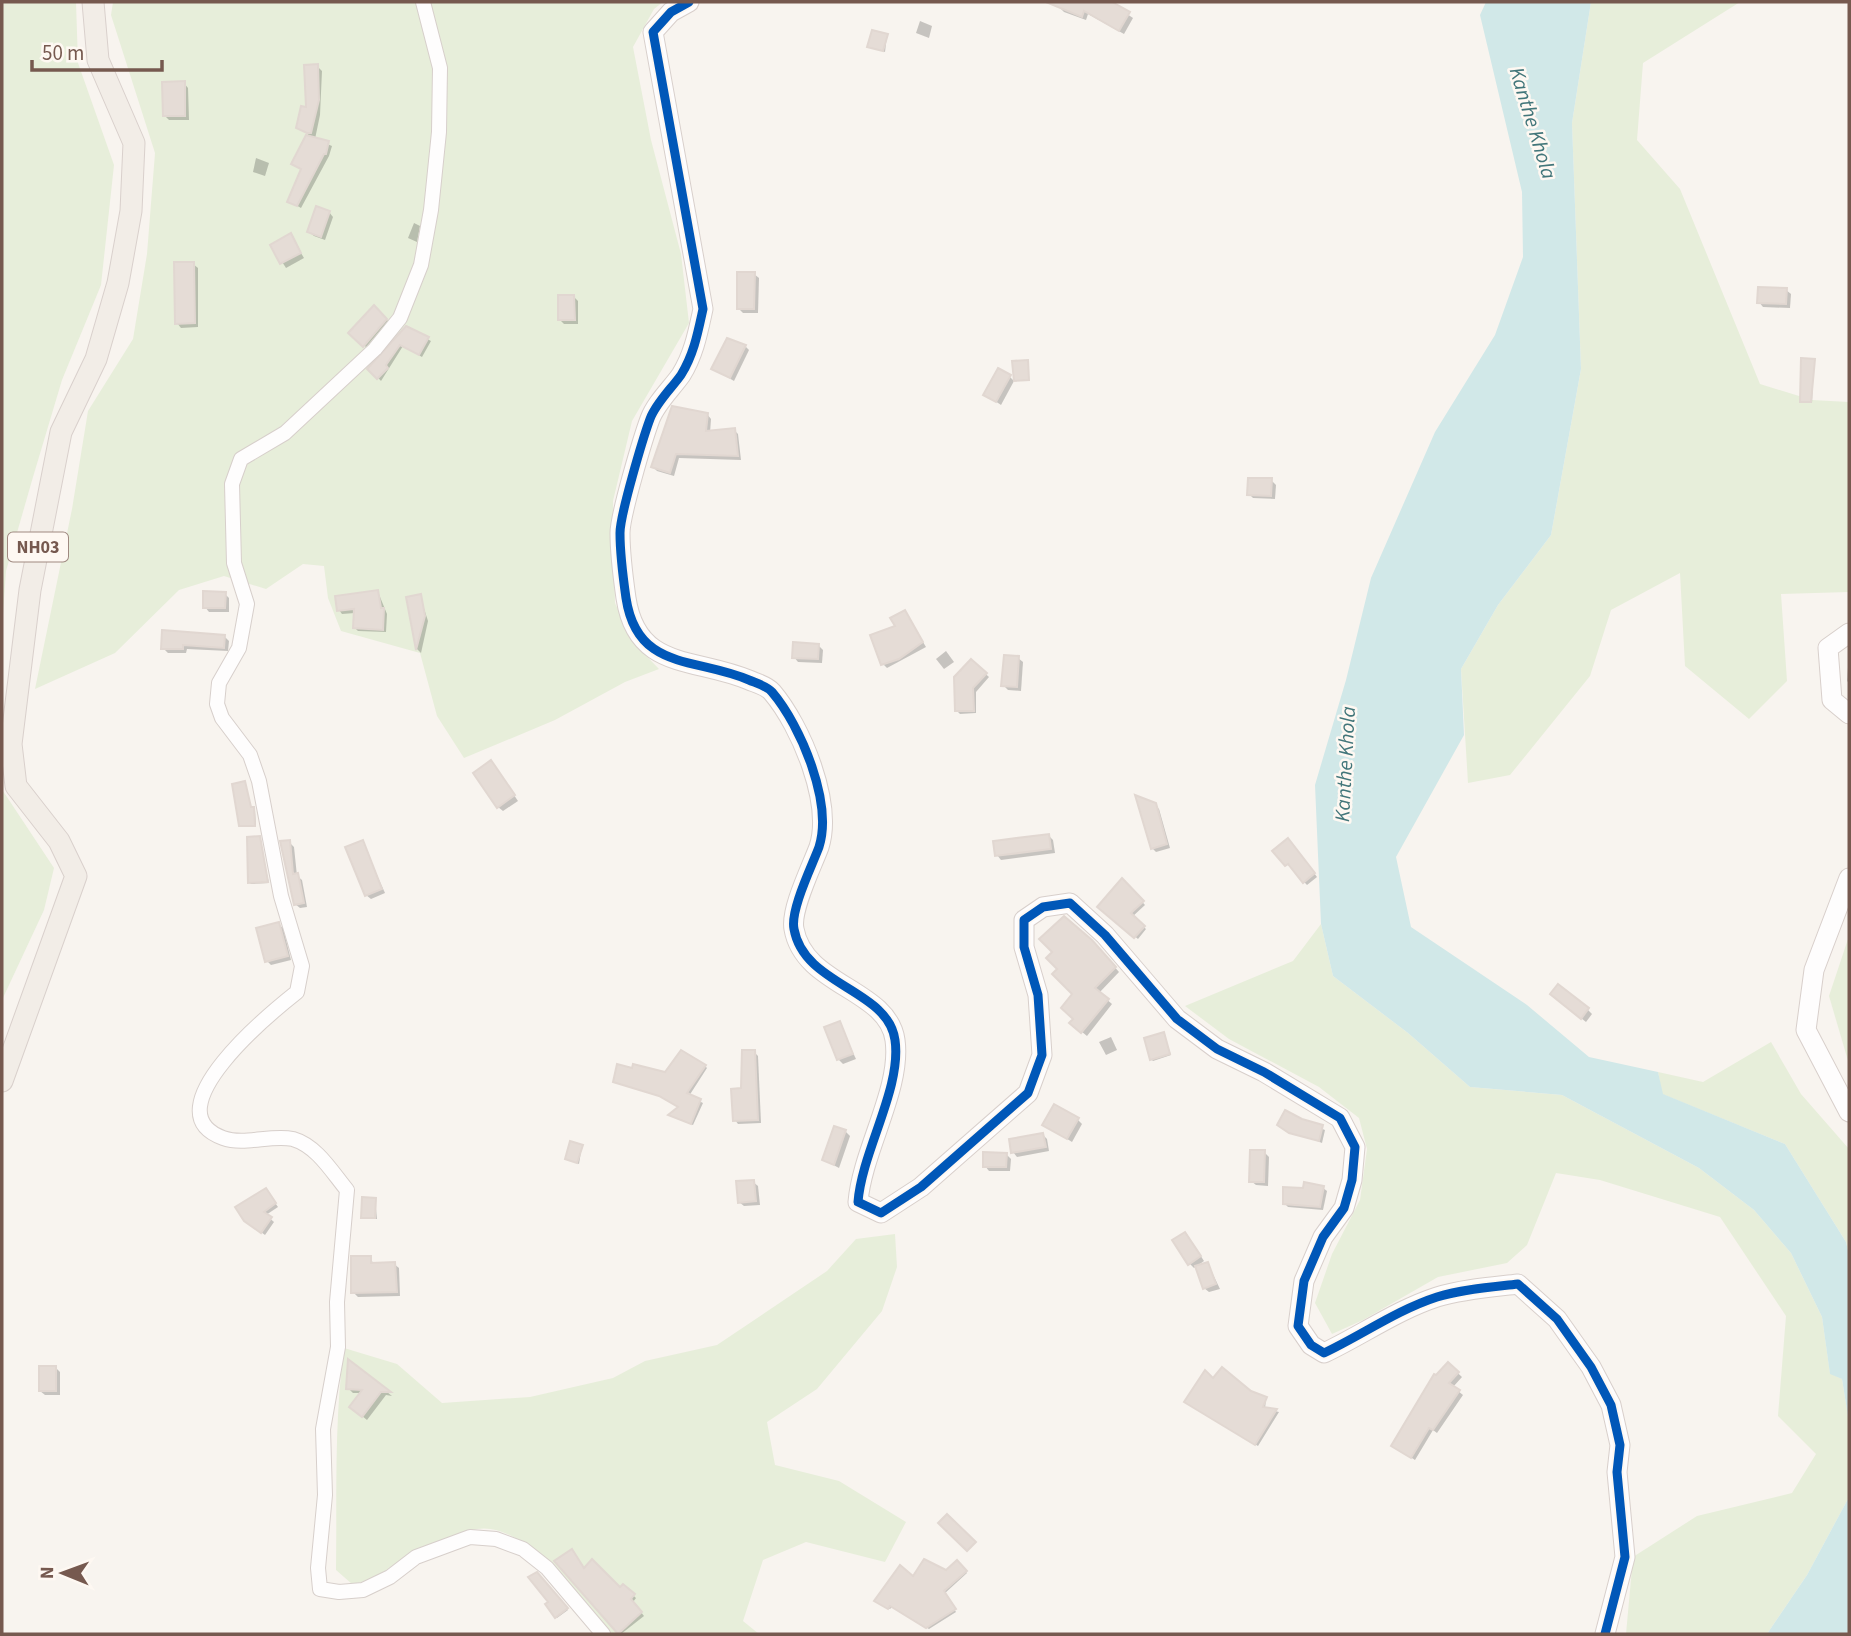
<svg xmlns="http://www.w3.org/2000/svg" width="1851" height="1636" font-family="'Source Sans 3',sans-serif">
<style>
.green{fill:#e7eeda}
.water{fill:#d1e8e8}
.shadow{fill:#0003}
.building{fill:#e5dcd6;stroke:#e1d7d1;stroke-width:2}
.lines{fill:none;stroke-linecap:round;stroke-linejoin:round}
.street-casing{stroke:#d7cfcb;stroke-width:16}
.secondary-casing{stroke:#d8cfcb;stroke-width:21}
.primary-casing{stroke:#d9d0cc;stroke-width:23}
.street{stroke:#fefdfd;stroke-width:14}
.secondary{stroke:#fefdfd;stroke-width:19}
.primary{stroke:#f2ede7;stroke-width:21}
.cycleway-casing{stroke:#fef8f2;stroke-width:13}
.cycleway{stroke:#0057b8;stroke-width:9}
.labels{text-anchor:middle;dominant-baseline:central;stroke-width:5;stroke-linejoin:round;paint-order:stroke}
.shield{fill:#fef8f2;stroke:#9f8980;stroke-width:2}
.shield-label{font-size:18px;font-weight:bold;fill:#76594f}
.water-label{font-size:21px;font-style:italic;fill:#42767a;stroke:#fef8f2}
</style>
<rect width="100%" height="100%" fill="#f8f4ef"/>
<g class="green">
<path d="M2,2h74l2,61 36,102 -13,120 -39,95 -29,97 -27,94 -4,57z"/>
<path d="M113,2h550l-9,7 -21,38 18,93 30,114 8,69 -57,98 -19,80 2,102 17,38 27,28 -34,13 -70,38 -91,38 -27,-42 -17,-63 -79,-22 -13,-33 -4,-32 -21,-2 -37,25 -42,-13 -45,14 -64,63 -80,36 37,-180 16,-98 45,-72 14,-85 8,-101 -44,-138z"/>
<path d="M1591,2h149l-97,61 -6,77 43,49 80,195 52,16 37,2v190l-68,2 6,87 -38,38 -64,-53 -5,-93 -69,37 -21,66 -80,99 -42,8 -7,-114 37,-64 53,-70 30,-166 -9,-246z"/>
<path d="M2,781l1,10 51,77 -10,42 -42,90z"/>
<path d="M1321,924l12,52 75,57 62,54 92,8 137,73 55,42 37,43 31,64 8,56 12,6 7,44v74l-42,78 -40,59h-141l7,-77 64,-41 95,-23 24,-39 -38,-38 8,-100 -66,-99 -120,-37 -44,-7 -29,72 -20,18 -69,14 -75,43 -31,14 -17,-31 17,-49 28,-54 7,-51 -8,-31 -40,-31 -90,-48 -44,-33 108,-45z"/>
<path d="M1849,936v128l-20,-68z"/>
<path d="M1771,1042l30,52 48,55v106l-3,-13 -61,-98 -123,-50 -4,-22 45,10z"/>
<path d="M895,1234l2,33 -15,44 -65,78 -50,33 8,43 64,16 67,41 -21,40 -79,-20 -43,18 -20,61 16,13h-149c-30,-32 -84,-113 -133,-105 -21,4 -41,14 -60,22 -26,12 -35,28 -65,33l-16,-14c1,-75 -2,-148 8,-222l53,16 45,39 88,-6 83,-19 32,-17 72,-16 110,-74 29,-32z"/>
</g>
<g class="water">
<path d="M1486,2h105l-19,121 9,246 -30,166 -53,70 -37,64 3,66 -68,122 15,70 116,78 62,52 69,15 5,22 122,50 61,98 3,13v168l-7,-44 -12,-5 -8,-57 -31,-64 -37,-43 -55,-42 -137,-73 -92,-8 -62,-54 -75,-57 -12,-52 -6,-139 31,-105 25,-102 64,-146 60,-97 28,-78 -1,-65 -42,-177z"/>
<path d="M1849,1497v137h-82l40,-59z"/>
</g>
<g class="shadow">
<path d="M1062,2h47l24,16 -9,16 -36,-20 -2,6 -22,-8 -4,-4z"/>
<path d="M920,21l12,5 -3,12 -13,-5z"/>
<path d="M887,35l-2,17 -16,-6z"/>
<path d="M317,66l5,5 -2,44 -5,24 17,7 -3,10 -28,52 -12,-7 13,-31 -9,-6 15,-30 -10,-6 10,-18z"/>
<path d="M184,83l4,5 1,32h-20l-5,-5z"/>
<path d="M256,158l13,5 -4,13 -12,-4z"/>
<path d="M329,212l4,5 -8,23 -11,-4 -5,-4z"/>
<path d="M414,223l6,3 -3,16 -9,-4z"/>
<path d="M290,235l14,23 -18,10 -14,-22z"/>
<path d="M193,264l5,4v59l-17,1 -4,-5z"/>
<path d="M754,274l5,4 -1,35h-15l-5,-5z"/>
<path d="M1786,290l5,4 -1,14 -27,-1 -4,-5z"/>
<path d="M574,297l4,4v23h-14l-4,-4z"/>
<path d="M374,307l14,14 -22,26 -16,-14z"/>
<path d="M406,328l25,13 -9,16 -19,-11 -22,35 -11,-12z"/>
<path d="M745,346l4,4 -15,31 -20,-12z"/>
<path d="M1814,361l-2,42h-8l-2,-2z"/>
<path d="M1010,377l4,4 -13,24 -16,-11z"/>
<path d="M707,414l4,5 -1,14 24,-3 4,4 3,26 -62,-2 -5,18 -17,-5 -4,-4z"/>
<path d="M1271,480l5,5 -1,14 -22,-1 -4,-4z"/>
<path d="M378,592l9,22 -1,18 -28,-1 -3,-3v-15l-13,1 -3,-4z"/>
<path d="M225,594l4,4v14h-20l-4,-5z"/>
<path d="M420,596l8,25 -7,32 -4,-4 -9,-51z"/>
<path d="M905,612l21,35 -39,21 -4,-4z"/>
<path d="M224,636l5,5 -1,10 -41,-2 -1,4h-18l-5,-5z"/>
<path d="M818,645l5,5 -1,13 -24,-1 -4,-5z"/>
<path d="M946,651l8,11 -10,7 -8,-10z"/>
<path d="M1849,654v29l-2,-2z"/>
<path d="M1018,658l5,4 -2,29 -13,-1 -5,-5z"/>
<path d="M971,661l18,16 -13,15v21l-16,1 -4,-4z"/>
<path d="M495,767l23,34 -15,10 -5,-4z"/>
<path d="M245,783l6,26 4,1 1,17 -15,-2z"/>
<path d="M1155,805l4,4 11,39 -14,4 -4,-4z"/>
<path d="M1048,835l5,5 2,13 -54,7 -4,-5z"/>
<path d="M259,838l10,45 -18,1 -2,-2z"/>
<path d="M289,842l5,5 3,29 5,4 5,27 -7,1 -5,-4z"/>
<path d="M362,842l23,51 -14,6 -5,-4z"/>
<path d="M1291,843l26,34 -10,8 -32,-34z"/>
<path d="M1122,880l23,25 -13,12 14,12 -8,10 -38,-32z"/>
<path d="M278,924l5,4 8,32 -20,5 -4,-4z"/>
<path d="M1096,946l23,26 -20,21 13,11 -25,32 -11,-9 -1,-33z"/>
<path d="M1557,999l31,11 4,4 -6,8z"/>
<path d="M839,1023l17,36 -13,5 -5,-5z"/>
<path d="M1164,1034l7,21 -18,6 -2,-2z"/>
<path d="M1111,1037l6,13 -11,5 -7,-13z"/>
<path d="M754,1052l4,4 3,67 -23,1 -3,-4z"/>
<path d="M705,1066l2,2 -18,28 14,7 -10,22 -20,-8 7,-9 -17,-11 -48,-15z"/>
<path d="M1077,1119l5,5 -10,18 -27,-17z"/>
<path d="M1302,1121l23,9 -3,13 -43,-18z"/>
<path d="M845,1131l5,5 -11,32 -15,-8z"/>
<path d="M1043,1135l4,4 2,12 -32,6 -4,-5z"/>
<path d="M582,1146l-3,18 -12,-5z"/>
<path d="M1264,1152l5,5 -1,29 -12,-1 -5,-4z"/>
<path d="M1006,1154l5,5 -1,12h-21l-4,-5z"/>
<path d="M753,1182l5,4 2,19 -16,1 -5,-4z"/>
<path d="M1323,1188l4,3 -4,19 -35,-3 -4,-4z"/>
<path d="M269,1194l9,13 -12,8 8,7 -9,13 -15,-11z"/>
<path d="M375,1199l2,20h-13l-1,-2z"/>
<path d="M1189,1238l15,23 -7,5 11,-2 12,25 -11,3 -5,-4 -7,-22 -3,2 -4,-4z"/>
<path d="M370,1257l4,8 20,-1 5,4 1,28 -42,1 -5,-5z"/>
<path d="M350,1362l42,34 -6,-1 -19,25 -11,-9 6,-18h-9l-5,-5z"/>
<path d="M1448,1364l14,13 -9,10 10,8 -26,38 -4,-3 -18,30 -17,-11 38,-71z"/>
<path d="M56,1368l4,4v23h-15l-5,-4z"/>
<path d="M1213,1380l53,19 -1,10 14,3 -21,34 -70,-42z"/>
<path d="M556,1561l29,9 36,19 2,-3 13,12 -3,4 11,14 -23,18z"/>
<path d="M957,1562l10,11 -23,21 12,18 -27,17 -37,-22 -2,2 -12,-6 35,-24 33,-7z"/>
<path d="M536,1574l32,36 -11,8 -1,-1z"/>
</g>
<g class="building">
<path d="M1046,2h66l18,10 -11,19 -35,-20 -2,6z"/>
<path d="M872,30l16,4 -5,17 -16,-4z"/>
<path d="M318,64l1,36 -8,33h-4l-11,-5 5,-22 5,1 -2,-42z"/>
<path d="M185,81v35h-22l-1,-34z"/>
<path d="M306,135l23,6 -3,13h-2l-27,52 -10,-4 14,-33 -10,-5z"/>
<path d="M316,206l14,5 -9,26 -14,-5z"/>
<path d="M291,233l10,20 -21,11 -10,-19z"/>
<path d="M174,262h20l1,61 -20,1z"/>
<path d="M737,272h18l-1,37h-17z"/>
<path d="M1758,287l29,1 -1,16 -29,-1z"/>
<path d="M558,295h16l1,25h-17z"/>
<path d="M374,305l13,14 -24,28 -15,-14z"/>
<path d="M406,326l23,11 -10,18 -19,-10 -14,20 2,3 -11,11 -10,-10z"/>
<path d="M727,338l19,7 -16,33 -19,-9z"/>
<path d="M1801,358l14,1 -4,43h-11z"/>
<path d="M1028,360l1,20 -15,1 -2,-20z"/>
<path d="M998,368l13,7 -15,27 -13,-7z"/>
<path d="M672,406l36,7 -2,18 29,-3 3,28 -62,-2 -6,19 -19,-6z"/>
<path d="M1248,478h24l-1,18 -24,-1z"/>
<path d="M378,590l3,18h3l-1,22 -30,-2 1,-19 -17,2 -2,-15z"/>
<path d="M203,591l23,1 -1,16h-22z"/>
<path d="M421,594l4,22 -9,34 -10,-53z"/>
<path d="M905,610l18,32 -24,17 -18,6 -11,-30 25,-9 -5,-8z"/>
<path d="M162,630l63,5 -1,13 -41,-3v4h-22z"/>
<path d="M793,642l26,2 -1,15 -26,-1z"/>
<path d="M1004,655l15,1 -2,31 -16,-1z"/>
<path d="M971,659l16,14 -14,15 1,23h-19l-1,-34z"/>
<path d="M491,760l24,35 -18,13 -24,-35z"/>
<path d="M245,781l6,26h3l1,19h-16l-7,-42z"/>
<path d="M1135,795l21,8 11,41 -16,5z"/>
<path d="M1049,834l2,15 -56,7 -2,-15z"/>
<path d="M260,836l8,46 -20,1 -1,-46z"/>
<path d="M1288,838l27,35 -12,10 -15,-19 -3,2 -13,-15z"/>
<path d="M290,840l3,34 5,-1 6,30 -10,2 -14,-64z"/>
<path d="M363,840l19,49 -17,7 -20,-49z"/>
<path d="M1122,878l22,23 -13,12 14,13 -11,12 -37,-31z"/>
<path d="M1064,916l28,24 24,27 -21,21 14,11 -28,34 -12,-10 4,-4 -12,-11 11,-14 -20,-20 5,-5 -11,-11 6,-6 -13,-13z"/>
<path d="M279,922l9,34 -23,6 -9,-34z"/>
<path d="M1558,984l31,24 -8,11 -31,-25z"/>
<path d="M840,1021l13,33 -16,6 -13,-33z"/>
<path d="M1164,1032l6,22 -20,6 -6,-22z"/>
<path d="M681,1050l25,15 -19,28 14,6 -10,25 -23,-9 10,-8 -19,-11 -46,-14 4,-18 15,4 1,-4 32,8z"/>
<path d="M742,1050h13l3,70 -25,1 -2,-32 10,-1z"/>
<path d="M1054,1104l25,14 -12,21 -25,-14z"/>
<path d="M1285,1110l17,9 21,6 -4,16 -30,-8 -12,-8z"/>
<path d="M834,1126l12,4 -12,35 -12,-5z"/>
<path d="M1043,1133l3,14 -35,6 -2,-14z"/>
<path d="M570,1141l13,4 -6,18 -12,-4z"/>
<path d="M1250,1150h15l-1,32h-15z"/>
<path d="M983,1152l24,1 -1,14h-23z"/>
<path d="M754,1180l2,21 -18,2 -2,-22z"/>
<path d="M1304,1182l20,4 -4,21 -37,-3v-17l20,1z"/>
<path d="M266,1188l10,15 -12,9 8,5 -11,16 -17,-12 -9,-14z"/>
<path d="M362,1197l14,1 -1,20h-14z"/>
<path d="M1185,1232l16,24 -13,9 -16,-25z"/>
<path d="M351,1256h20v7l24,-1 2,30 -46,1z"/>
<path d="M1208,1262l8,22 -13,5 -8,-23z"/>
<path d="M348,1359l43,33h-10l-19,25 -13,-10 13,-17 -16,-1z"/>
<path d="M1448,1362l11,10 -10,11 11,7 -27,40 -4,-2 -18,30 -20,-12 43,-72 2,1z"/>
<rect x="39" y="1366" width="17" height="25"/>
<path d="M1222,1367l29,24 16,6 -4,10 14,2 -22,36 -71,-43 21,-32 8,8z"/>
<path d="M947,1514l29,28 -9,9 -29,-28z"/>
<path d="M572,1549l12,19 8,-9 28,28 3,-3 12,10 -4,5 11,13 -24,22 -64,-73z"/>
<path d="M924,1559l22,11 11,-10 10,11 -23,20 12,18 -30,19 -36,-22 -2,3 -14,-8 26,-36 13,11z"/>
<path d="M537,1572l31,36 -13,10 -10,-14 3,-2 -20,-25z"/>
</g>
<g class="lines">
<defs>
<path id="street" d="M423,2l17,66 -1,64 -8,78 -10,55 -21,53 -25,31 -90,84 -44,26 -9,25 2,79 13,41 -8,44 -20,35 -2,21 5,14 28,37 9,26 22,115 21,70 -5,26c-24,19 -148,119 -74,146 22,8 48,-4 70,1 24,7 39,33 54,51l-10,112 1,45 -15,82 2,66 -7,73 2,21 19,3 24,-2 27,-13 26,-20 54,-20 26,2 27,10 24,19 56,66"/>
<g id="secondary">
<path d="M689,2l-18,10 -18,20 50,277c-5,23 -9,45 -22,66 -10,14 -25,28 -31,44 -7,19 -30,96 -30,114 0,21 3,44 6,65 11,73 69,59 123,82 7,3 18,6 23,12 29,34 61,111 47,155 -7,19 -29,63 -25,82 10,57 94,60 101,111 7,48 -33,111 -37,162l23,11 40,-26 107,-94 14,-38 -4,-60 -14,-48v-27l19,-13 27,-4 35,32 72,84 40,30 47,23 76,46 15,29 -3,33 -8,28 -21,29 -19,44 -6,45 13,19 13,8c38,-18 73,-43 113,-56 26,-8 55,-10 81,-13l39,35 34,48 20,38 9,40 -3,27 8,85 -20,77"/>
<path d="M1849,633l-21,15 4,52 17,14"/>
<path d="M1849,878l-35,92 -8,60 43,82"/>
</g>
<path id="primary" d="M2,1081l74,-205 -17,-35 -43,-55 -5,-42 19,-154 31,-158 35,-73 22,-76 13,-72 3,-68 -36,-83 -5,-58"/>
</defs>
<use href="#street" class="street-casing"/>
<use href="#secondary" class="secondary-casing"/>
<use href="#primary" class="primary-casing"/>
<use href="#street" class="street"/>
<use href="#secondary" class="secondary"/>
<use href="#primary" class="primary"/>
<defs>
<path id="cycleway" d="M689,2l-18,10 -18,20 50,277c-5,23 -9,45 -22,66 -10,14 -25,28 -31,44 -7,19 -30,96 -30,114 0,21 3,44 6,65 11,73 69,59 123,82 7,3 18,6 23,12 29,34 61,111 47,155 -7,19 -29,63 -25,82 10,57 94,60 101,111 7,48 -33,111 -37,162l23,11 40,-26 107,-94 14,-38 -4,-60 -14,-48v-27l19,-13 27,-4 35,32 72,84 40,30 47,23 76,46 15,29 -3,33 -8,28 -21,29 -19,44 -6,45 13,19 13,8c38,-18 73,-43 113,-56 26,-8 55,-10 81,-13l39,35 34,48 20,38 9,40 -3,27 8,85 -20,77"/>
</defs>
<use href="#cycleway" class="cycleway-casing"/>
<use href="#cycleway" class="cycleway"/>
</g>
<g class="labels">
<rect class="shield" x="8" y="532.5" width="60" height="29" rx="5"/>
<g class="shield-label">
<text x="38" y="547">NH03</text>
</g>
<g class="water-label">
<text transform="translate(1533 123) rotate(73)">Kanthe Khola</text>
<text transform="translate(1345 764) rotate(-87)">Kanthe Khola</text>
</g>
</g>
<rect width="1851" height="1636" fill="none" stroke="#76594f" stroke-width="7"/>
<g transform="translate(63 1573) rotate(271)" stroke="#fef8f2" stroke-width="5" paint-order="stroke">
<path d="M0-5L12 26L0 18L-12 26Z" fill="#76594f"/>
<text y="-10" font-size="19" font-weight="bold" text-anchor="middle" fill="#76594f">N</text>
</g>
<path d="M32 60v10h130v-10" fill="none" stroke="#76594f" stroke-width="3.5"/>
<text x="42" y="60" font-size="21" fill="#76594f" stroke="#fef8f2" stroke-width="5" paint-order="stroke">50 m</text>
</svg>
